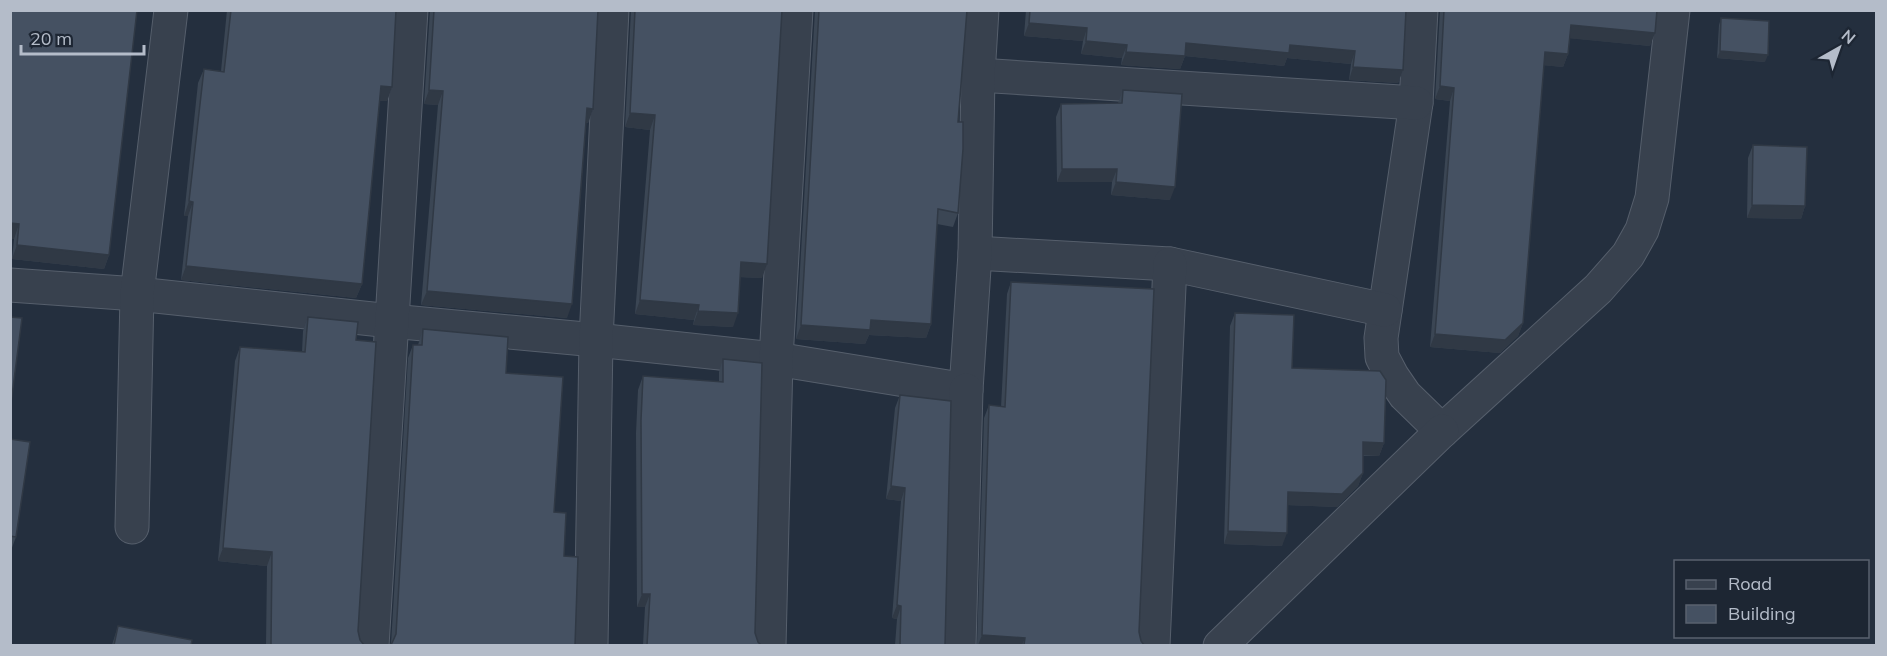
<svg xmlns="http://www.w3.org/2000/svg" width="1887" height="656" font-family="Mulish,sans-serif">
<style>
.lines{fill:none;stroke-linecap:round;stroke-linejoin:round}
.minor-casing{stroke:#565f6c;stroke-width:35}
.minor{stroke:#38414e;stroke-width:33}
.wall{fill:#3b4654}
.shaded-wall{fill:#303945}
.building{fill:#455162;stroke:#303945;stroke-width:1.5}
</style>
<rect width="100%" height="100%" fill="#242f3e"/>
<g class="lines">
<defs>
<g id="minor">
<path d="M1421,10l-5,93 -35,235 1,19 10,19 13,19 37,36 156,-142 30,-34 14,-25 10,-32 21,-188"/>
<path d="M978,75l438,28"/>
<path d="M975,253l195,11 215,46"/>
<path d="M10,285l127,9 254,27 205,19 180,19 190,31 9,-137 3,-178 4,-65"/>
<path d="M132,527l5,-233 34,-284"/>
<path d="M372,646l39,-636"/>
<path d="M591,646l5,-306 16,-330"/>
<path d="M769,646l7,-287 20,-349"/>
<path d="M959,646l7,-256"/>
<path d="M1153,646l17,-382"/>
<path d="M1220,646l222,-215"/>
</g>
</defs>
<use href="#minor" class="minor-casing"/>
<use href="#minor" class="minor"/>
</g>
<g class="wall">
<path d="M10,10l99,245 -5,14 -92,-10 2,-20z"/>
<path d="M227,10h169l-4,77 -5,14h-8l-17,183 -6,14 -175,-18 7,-64h-4l14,-133 6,-14 17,2z"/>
<path d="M430,10h168l-5,99 -5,14h-2l-19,195 -146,-13 17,-200 -14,-1z"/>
<path d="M631,10h151l-20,268 -22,-1 -7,50 -40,-2 1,-5 -59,-6 15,-184 -25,-3z"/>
<path d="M815,10h152l-9,112v91l-5,14 -16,-3 -6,100 -5,14 -57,-3 -4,9 -69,-5z"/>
<path d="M1026,10h380l-3,60 -5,13 -49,-3 2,-16 -64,-6 -3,8 -99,-10 -5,13 -59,-4 1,-7 -41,-4 2,-13 -59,-5z"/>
<path d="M1440,10h217l-7,36 -80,-8 -2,16 -5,13 -19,-2 -21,258 -5,13 -18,17 -70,-6 20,-246 -15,-2z"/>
<path d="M1721,18l44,44 -48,-4 2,-33z"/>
<path d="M1123,90l47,110 -59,-5 1,-13h-55l-1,-65 5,-13 57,-1z"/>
<path d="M1753,145l52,61 -4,13 -54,-1 1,-60z"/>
<path d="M1011,282l128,350 2,9 3,4h-167l7,-227 5,-13 12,2 6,-113z"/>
<path d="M1235,313l57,55 92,75 -5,13h-16v17l-5,13 -21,21 -49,-2 -6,41 -58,-2 6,-218z"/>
<path d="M308,317l48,23 2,291 2,9 4,5h-98l1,-79 -49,-5 17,-200 5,-14 62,5 1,-21z"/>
<path d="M423,329l83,44 48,139 10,44 -173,88 17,-286 5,-13h5z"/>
<path d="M723,359l32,274 3,9 3,3h-118l2,-38h-8l-1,-174 2,-43 5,-14 76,6v-10z"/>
<path d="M900,395l45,250h-50l2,-26 -5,-1 9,-117 -15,-2 9,-91z"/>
<path d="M10,439l6,98 -6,16z"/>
<path d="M118,626l73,19h-79z"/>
</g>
<g class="shaded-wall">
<path d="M1029,23l58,5 -4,13 -59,-5z"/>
<path d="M1571,25l84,8 -5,13 -84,-8z"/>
<path d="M1086,41l41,4 -5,13 -41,-4z"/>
<path d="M1186,43l104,2 65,6 -4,13 -64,-6 -3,8 -99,-10 -5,13 -59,-4 5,-13z"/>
<path d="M1720,51l48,4 -3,7 -48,-4z"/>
<path d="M1545,52l23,2 -5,13 -23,-2z"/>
<path d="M1353,67l50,3 -5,13 -49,-3z"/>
<path d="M381,86l11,1 -5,14h-12z"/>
<path d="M1440,86l14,2 -4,13 -15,-2z"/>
<path d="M429,90l14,1 -5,14 -14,-1z"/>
<path d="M587,108l6,1 -5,14 -6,-1z"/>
<path d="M630,113l25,2 -5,15 -25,-3z"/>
<path d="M1062,169h55l-5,13h-55z"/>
<path d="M1116,182l59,5 -5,13 -59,-5z"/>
<path d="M189,201l4,1 -5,14h-4z"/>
<path d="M1752,205l53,1 -4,13 -54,-1z"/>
<path d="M10,223l9,1 -5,15h-4z"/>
<path d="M17,245l92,10 -5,14 -92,-10z"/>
<path d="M741,262l26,2 -5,14 -26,-1z"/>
<path d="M186,266l176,18 -6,14 -175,-18z"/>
<path d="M427,291l145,13 -5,14 -146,-13z"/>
<path d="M640,300l59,5 -5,15 -59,-6z"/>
<path d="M698,311l40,2 -5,14 -40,-2z"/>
<path d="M871,320l60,4 -5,14 -57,-3 -4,9 -69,-5 5,-14z"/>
<path d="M1523,323l-5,13 -18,17 -70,-6 5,-13z"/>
<path d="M1363,442l21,1 -5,13 -20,-1z"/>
<path d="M1363,473l-5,13 -21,21 -54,-2 5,-13z"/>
<path d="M891,486l14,2 -4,13 -15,-2z"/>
<path d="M1228,531l59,2 -5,13 -58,-2z"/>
<path d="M223,548l49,4 -5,14 -49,-5z"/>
<path d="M642,594h8l-5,13h-8z"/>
<path d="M897,605l4,1 -4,13 -5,-1z"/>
<path d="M982,635l43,3 -3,7h-44z"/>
</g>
<g class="building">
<path d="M10,10h127l-28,245 -92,-10 2,-21 -9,-1z"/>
<path d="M231,10h165l-4,77 -11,-1 -19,198 -176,-18 7,-64 -4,-1 15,-132 20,3z"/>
<path d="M434,10h164l-5,99 -6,-1 -15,196 -145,-13 16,-200 -14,-1z"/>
<path d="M635,10h147l-15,254 -26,-2 -3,51 -40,-2 1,-6 -59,-5 15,-185 -25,-2z"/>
<path d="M819,10h148l-9,112h5v27l-5,64 -20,-4 -7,115 -60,-4 -1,10 -69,-5z"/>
<path d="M1030,10h376l-3,60 -50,-3 2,-16 -65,-6 -1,8 -103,-10 -1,13 -59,-4 1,-7 -41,-4 1,-13 -58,-5z"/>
<path d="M1444,10h213l-2,23 -84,-8 -3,29 -23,-2 -22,271 -18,17 -70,-6 19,-246 -14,-2z"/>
<path d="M1721,18l48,3 -1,34 -48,-4z"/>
<path d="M1123,90l59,4 -7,93 -59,-5 1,-13h-55l-1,-65 61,-1z"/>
<path d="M1753,145l54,2 -2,59 -53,-1z"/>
<path d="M1011,282l143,7 -15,343 2,9 3,4h-120l1,-7 -43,-3 7,-230 16,2z"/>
<path d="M1235,313l59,2 -2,53 88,3 6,9 -2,63 -21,-1v31l-21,21 -54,-2 -1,41 -59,-2z"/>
<path d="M10,317l12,1 -12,93z"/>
<path d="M308,317l50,5 -2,18 20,2 -18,289 2,9 4,5h-93l1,-93 -49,-4 17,-201 65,5z"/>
<path d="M423,329l85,8 -2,36 57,4 -9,135 12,1 -2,43 14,1 -3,88h-185l2,-2 4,-9 17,-289h9z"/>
<path d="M723,359l39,4 -7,270 3,9 3,3h-114l3,-51h-8l-1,-174 2,-44 80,6z"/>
<path d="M900,395l51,6 -6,244h-45l1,-39 -4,-1 8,-117 -14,-2z"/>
<path d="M10,439l20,3 -14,95 -6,-1z"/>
<path d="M118,626l74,14 -1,5h-77z"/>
</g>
<rect width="1887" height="656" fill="none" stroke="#b4bcc9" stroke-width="24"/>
<rect x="1674" y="560" width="195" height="78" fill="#1d2633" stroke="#59626f" stroke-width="1.5"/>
<rect x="1686" y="580" width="30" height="9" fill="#38414e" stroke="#59626f" stroke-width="1.5"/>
<text x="1728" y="590" font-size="18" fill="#b4bcc9">Road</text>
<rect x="1686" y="605" width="30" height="18" fill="#455162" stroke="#59626f" stroke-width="1.5"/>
<text x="1728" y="620" font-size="18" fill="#b4bcc9">Building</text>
<g transform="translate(1839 48) rotate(40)" stroke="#1d2633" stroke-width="4.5" paint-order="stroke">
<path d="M0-4.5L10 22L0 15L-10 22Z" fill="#b4bcc9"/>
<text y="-9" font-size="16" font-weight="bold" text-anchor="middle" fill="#b4bcc9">N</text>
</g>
<path d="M21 45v9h123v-9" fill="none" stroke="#b4bcc9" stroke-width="3"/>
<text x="30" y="45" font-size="18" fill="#b4bcc9" stroke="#1d2633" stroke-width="4.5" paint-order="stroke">20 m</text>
</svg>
